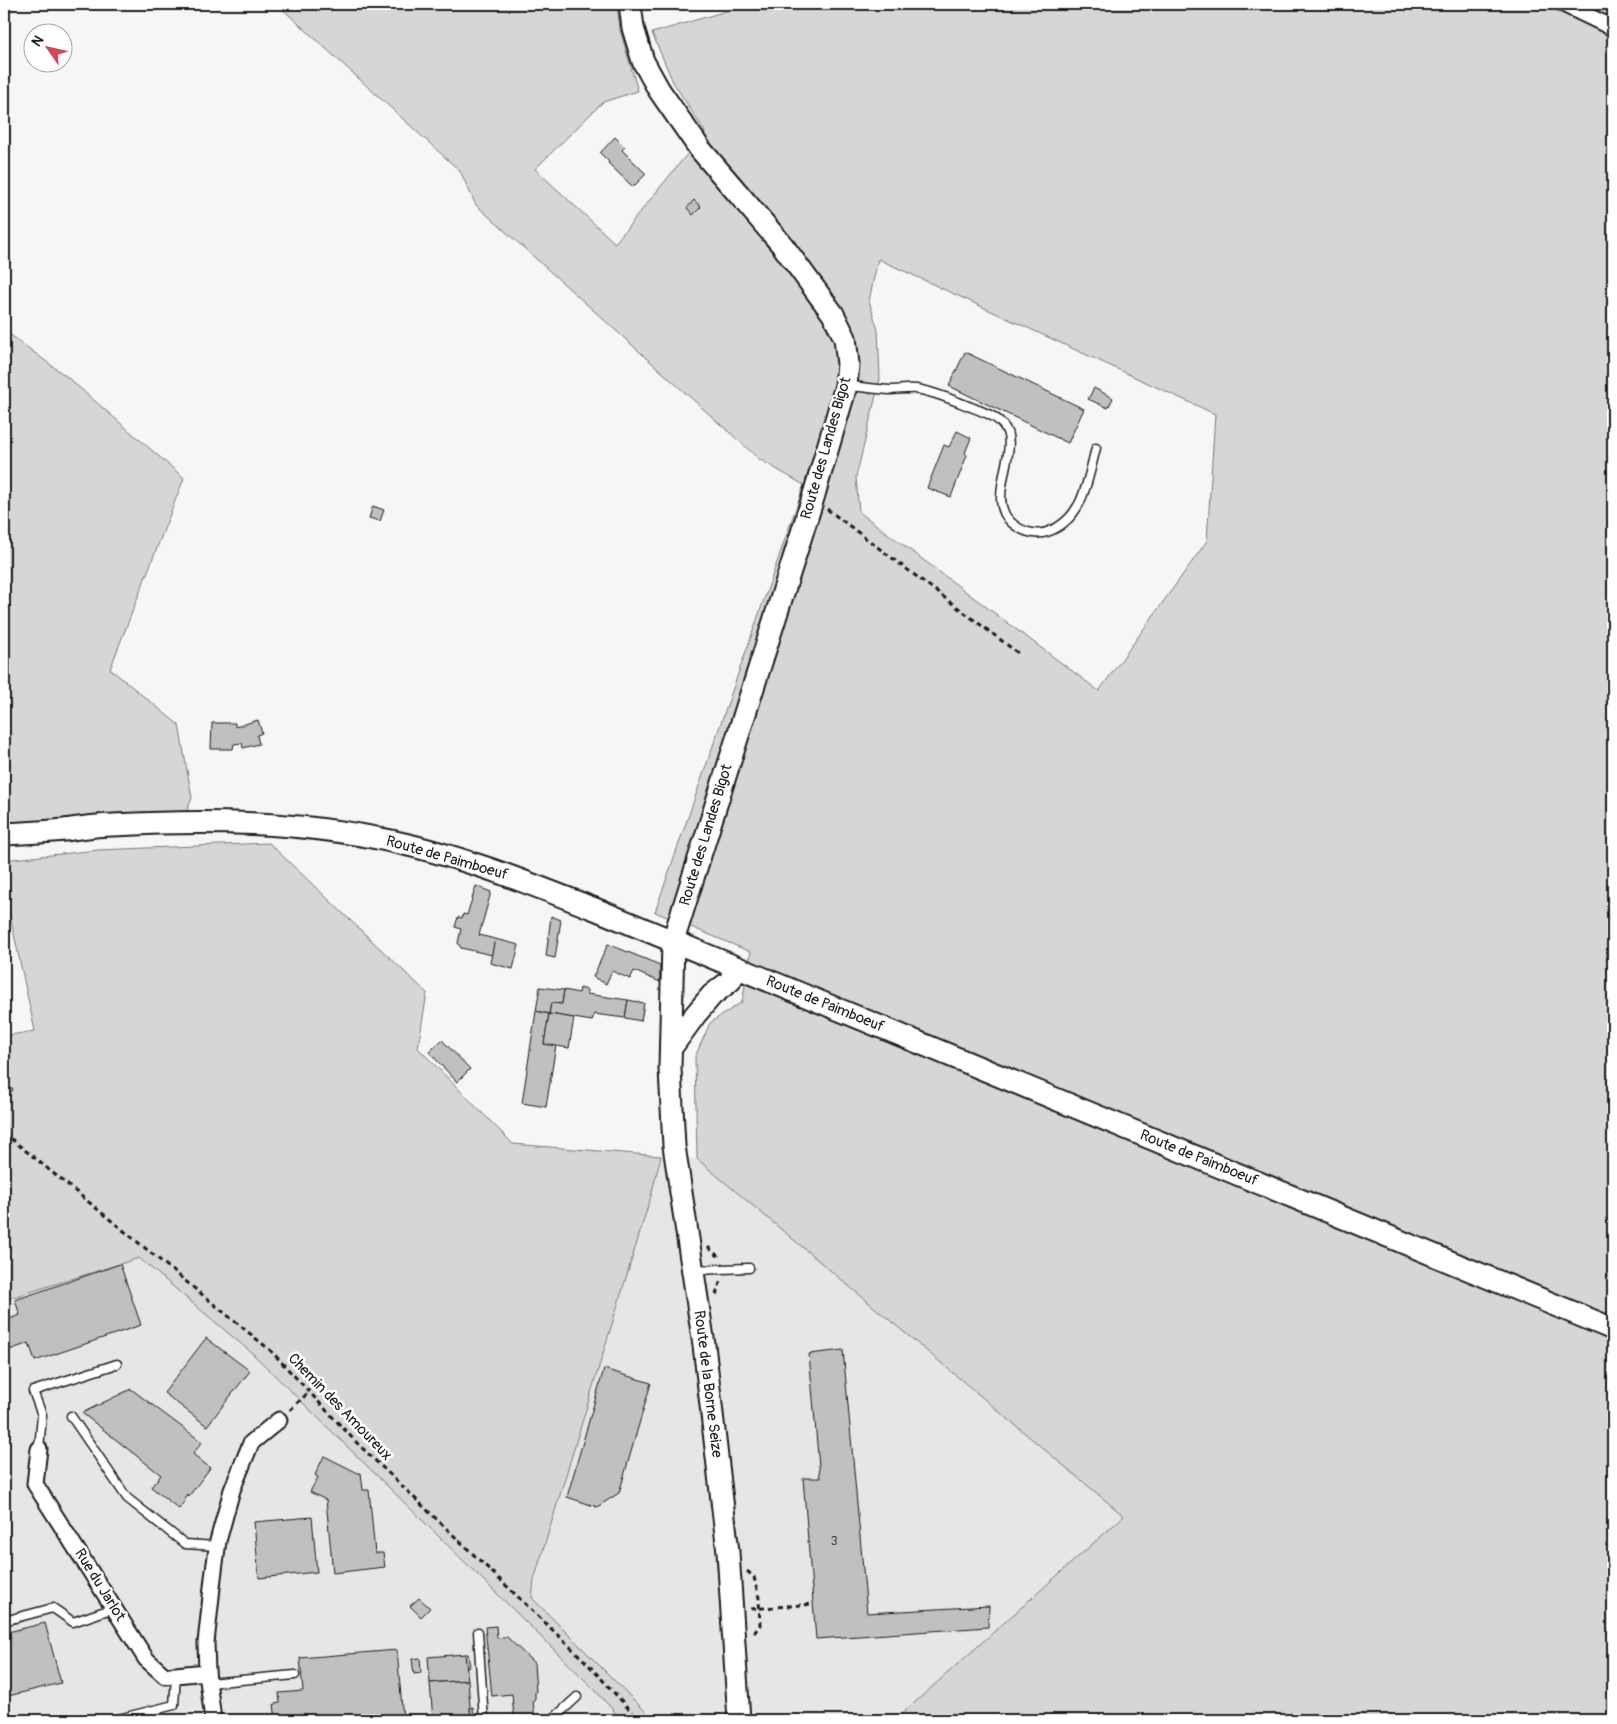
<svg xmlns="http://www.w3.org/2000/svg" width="1617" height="1724" font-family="Pangolin,sans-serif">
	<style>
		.built { fill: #e6e6e6 }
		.green { fill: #d6d6d6; stroke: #797979; fill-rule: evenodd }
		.building { fill: #c0c0c0; stroke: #1c1c1c }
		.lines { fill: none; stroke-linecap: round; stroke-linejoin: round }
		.lane-casing { stroke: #1c1c1c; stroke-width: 11 }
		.street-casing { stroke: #1c1c1c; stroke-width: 19 }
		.secondary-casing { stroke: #1c1c1c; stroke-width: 25 }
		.path { stroke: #1c1c1c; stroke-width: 3; stroke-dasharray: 5 4; stroke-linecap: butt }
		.lane { stroke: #fff; stroke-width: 8 }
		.street { stroke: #fff; stroke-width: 15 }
		.secondary { stroke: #fff; stroke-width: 21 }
		.labels { text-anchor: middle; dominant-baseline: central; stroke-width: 5; stroke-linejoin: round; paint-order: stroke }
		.number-label { font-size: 12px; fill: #454545 }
		.street-label { font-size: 15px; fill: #1c1c1c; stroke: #fff }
	</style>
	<rect width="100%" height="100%" fill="#f6f6f6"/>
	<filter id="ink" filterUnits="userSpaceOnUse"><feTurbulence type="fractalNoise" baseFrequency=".02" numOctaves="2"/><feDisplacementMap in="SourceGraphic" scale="10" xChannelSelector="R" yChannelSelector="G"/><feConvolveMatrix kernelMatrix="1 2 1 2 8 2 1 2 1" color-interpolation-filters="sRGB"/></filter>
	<g filter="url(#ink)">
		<g class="built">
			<polygon points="661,1156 697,1159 1124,1516 895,1720 654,1720 532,1598 534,1581 651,1196"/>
			<polygon points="139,1257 252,1353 593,1688 622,1720 4,1720 4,1300"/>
		</g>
		<g class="green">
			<path d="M277,4H617L620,30L638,91L603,102L535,169L615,243L705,132L673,82L652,33L750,4H1598L1613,11V1720H895L1124,1516L697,1159L695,1057L710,1023L742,1002L751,952L655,912L804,485L759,459L476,205L460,171ZM878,259L1215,414L1207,541L1099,691L859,512L856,477L880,379L878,330L869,301Z"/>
			<polygon points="4,330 67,377 184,478 110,669 179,725 192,798 186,813 4,827"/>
			<polygon points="269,843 427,993 418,1048 513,1144 661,1156 651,1196 534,1580 532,1598 654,1720 622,1720 593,1688 252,1353 139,1258 4,1300 4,1036 35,1031 4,888 4,860 98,850"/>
		</g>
		<g class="building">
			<rect x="665" y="4" width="19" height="4"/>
			<polygon points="615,137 625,147 622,150 646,174 633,187 608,163 609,162 600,153"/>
			<polygon points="694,200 701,207 693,215 687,208"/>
			<polygon points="965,352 1084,409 1068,443 949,386"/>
			<polygon points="1094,388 1113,398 1108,408 1088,399"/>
			<polygon points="957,431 971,438 965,453 967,455 951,497 927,488 944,445 949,447"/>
			<polygon points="373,506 384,510 380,521 369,518"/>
			<polygon points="258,720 262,733 257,735 259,744 243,748 242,743 234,744 233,749 211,749 212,723 235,723 235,727"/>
			<polygon points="476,886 491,892 479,935 495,939 492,955 461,948 458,943 461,929 455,927 458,917 462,918 463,914 467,915"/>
			<polygon points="551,916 561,920 555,958 546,956"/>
			<polygon points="495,939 519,945 513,969 490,963"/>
			<polygon points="608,944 660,965 660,982 634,971 630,979 612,971 606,984 593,977"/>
			<polygon points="540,987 564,990 562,1004 551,1003 549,1014 536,1011"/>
			<polygon points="580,988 587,990 587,994 628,1000 625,1018 594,1014 592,1021 549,1014 551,1003 562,1004 564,990 579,993"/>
			<polygon points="628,1000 644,1003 641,1021 625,1018"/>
			<polygon points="536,1011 549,1014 544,1044 556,1045 546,1107 522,1103"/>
			<polygon points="549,1014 574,1018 569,1048 544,1044"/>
			<polygon points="442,1040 470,1069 457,1082 429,1052"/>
			<polygon points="4,1081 13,1090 4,1099"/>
			<polygon points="120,1264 141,1325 35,1361 29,1343 4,1352 4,1321 20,1315 15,1300"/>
			<polygon points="206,1338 250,1371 207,1426 164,1393"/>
			<polygon points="843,1350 867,1613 989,1606 988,1627 816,1639 803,1478 820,1478 809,1354"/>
			<polygon points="604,1369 651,1383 619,1493 597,1507 567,1497"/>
			<polygon points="131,1389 202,1442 193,1454 210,1468 189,1496 187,1494 184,1498 186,1499 179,1509 151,1487 161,1475 82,1413"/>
			<polygon points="324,1456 358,1473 361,1473 363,1490 369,1490 375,1553 383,1553 385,1567 333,1573 326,1500 310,1492 318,1477 315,1475"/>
			<polygon points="312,1517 317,1572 259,1578 254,1522"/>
			<polygon points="419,1598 430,1608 421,1617 410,1606"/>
			<polygon points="45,1623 61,1683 4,1697 4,1633"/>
			<polygon points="496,1626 497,1638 507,1637 534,1663 536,1692 535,1692 535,1700 533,1700 535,1720 514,1720 512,1694 492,1696 485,1627"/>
			<polygon points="397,1650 403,1720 276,1720 274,1704 280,1703 279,1693 303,1691 300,1658"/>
			<polygon points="465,1654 468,1654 470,1667 466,1668"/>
			<polygon points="465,1654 468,1680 430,1683 428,1657"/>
			<polygon points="420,1658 421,1673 414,1674 412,1659"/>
			<polygon points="468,1680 471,1720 433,1720 430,1683"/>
			<polygon points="473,1707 474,1720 471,1720 470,1708"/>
		</g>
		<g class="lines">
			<g class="lane-casing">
				<g id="lane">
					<path d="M848,386C862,387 876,389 890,390C898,390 908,388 916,389C935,392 953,400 971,407C983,412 995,415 1003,425C1023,448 983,499 1012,523C1021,531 1035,536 1047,532C1084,519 1087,481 1096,448"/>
					<polyline points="694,1270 749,1268"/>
					<polyline points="71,1416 127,1498 185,1544 217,1546"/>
					<polyline points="39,1449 42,1415 33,1391 117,1364"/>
					<polyline points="4,1621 53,1608 73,1622 114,1608"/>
					<polyline points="478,1632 484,1720"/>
					<polyline points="209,1683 295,1675"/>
					<polyline points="114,1720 174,1705 176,1676"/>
					<polyline points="552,1720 577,1697"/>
				</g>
			</g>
			<g class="street-casing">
				<g id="street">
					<polyline points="1563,4 1613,28"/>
					<polyline points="39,1449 35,1484 146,1659 165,1676 207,1672"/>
					<polyline points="213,1720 207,1672 206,1643 213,1578 218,1541 232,1490 251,1443 279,1420"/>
				</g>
			</g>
			<g class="secondary-casing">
				<g id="secondary">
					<polyline points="630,4 633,28 643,61 659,90 700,149 783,246 833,314 845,338 848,364 846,386 813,498 673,941 670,1069 674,1146 704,1345 728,1552 739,1720"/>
					<path d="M4,834C24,833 44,832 64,830C80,828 97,825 113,825C206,820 300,821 391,841C462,856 528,883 595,909L1613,1329"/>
					<polyline points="671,1048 695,1015 712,995 730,981 737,968"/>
				</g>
			</g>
			<g class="path">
				<polyline points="827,509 1018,653"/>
				<polyline points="4,1133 270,1350 357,1443 586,1662 639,1720"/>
				<polyline points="708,1247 718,1256 718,1259"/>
				<polyline points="716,1295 721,1280"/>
				<polyline points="290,1410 309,1392"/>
				<polyline points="747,1571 754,1577 759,1598 760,1625 752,1636"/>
				<polyline points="751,1609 813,1604"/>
			</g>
			<use href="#lane" class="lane"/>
			<use href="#street" class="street"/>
			<use href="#secondary" class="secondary"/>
		</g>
	</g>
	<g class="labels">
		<g class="number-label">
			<text x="834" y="1541">3</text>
		</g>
		<g class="street-label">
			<text transform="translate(826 448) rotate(-74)">Route des Landes Bigot</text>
			<text transform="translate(706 835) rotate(-73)">Route des Landes Bigot</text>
			<text transform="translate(447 858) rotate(16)">Route de Paimboeuf</text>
			<text transform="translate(825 1004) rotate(22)">Route de Paimboeuf</text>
			<text transform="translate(1199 1158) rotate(22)">Route de Paimboeuf</text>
			<text transform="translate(708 1384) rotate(83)">Route de la Borne Seize</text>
			<text transform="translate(340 1407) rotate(46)">Chemin des Amoureux</text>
			<text transform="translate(100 1585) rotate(58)">Rue du Jarlot</text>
		</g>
	</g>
	<rect width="1617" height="1724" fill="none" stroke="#fff" stroke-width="20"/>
	<rect x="10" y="10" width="1597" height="1704" fill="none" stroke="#1c1c1c" stroke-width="2" filter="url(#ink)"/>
	<g transform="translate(48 48) rotate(304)"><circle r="24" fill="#ffffff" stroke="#a4a4a4"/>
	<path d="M0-4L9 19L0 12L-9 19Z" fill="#d1495b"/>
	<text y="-8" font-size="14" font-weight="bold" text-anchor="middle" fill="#1c1c1c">N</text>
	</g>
</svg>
